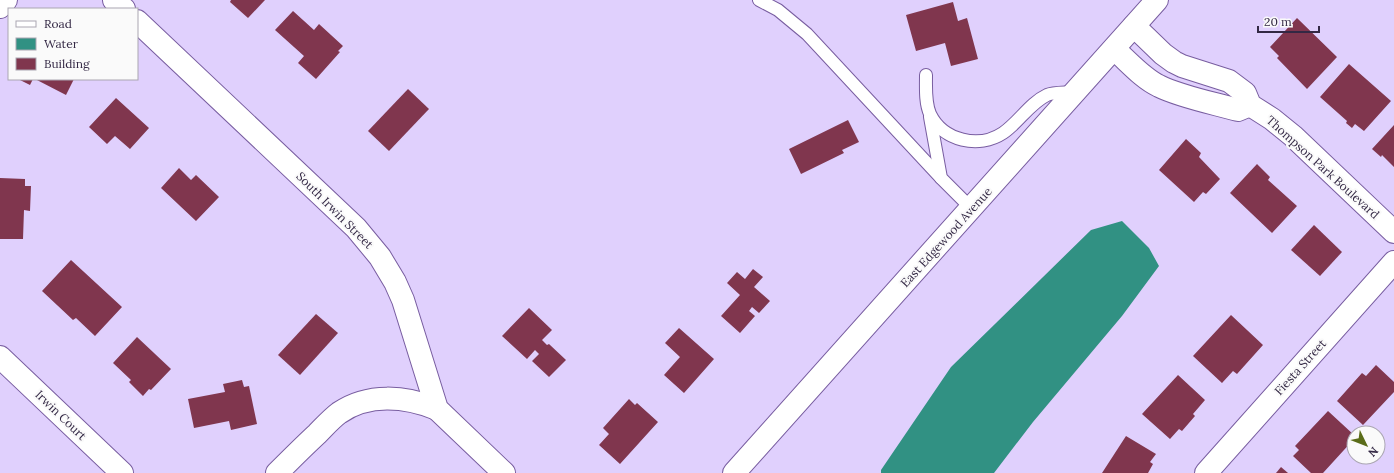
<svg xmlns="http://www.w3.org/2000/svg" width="1394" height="473" font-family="Lora,serif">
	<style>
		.water { fill: #319183 }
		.building { fill: #80364e }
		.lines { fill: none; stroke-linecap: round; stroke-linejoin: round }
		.service-casing { stroke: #785da0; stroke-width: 14 }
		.minor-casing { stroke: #785da0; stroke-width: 24 }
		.secondary-casing { stroke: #785da0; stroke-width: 24 }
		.service { stroke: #fff; stroke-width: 12 }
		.minor { stroke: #fff; stroke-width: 22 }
		.secondary { stroke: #fff; stroke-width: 22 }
		.labels { text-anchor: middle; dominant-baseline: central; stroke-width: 4; stroke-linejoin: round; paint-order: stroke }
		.street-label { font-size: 12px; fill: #332844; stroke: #fafafa }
	</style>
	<rect width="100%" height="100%" fill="#e0d0fd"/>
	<polygon class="water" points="1122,221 1149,248 1159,266 1122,316 1033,422 994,473 881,473 881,470 951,367 1091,230"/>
	<g class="building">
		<polygon points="231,0 265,0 248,18 230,2"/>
		<polygon points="953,2 958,21 967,18 978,59 951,66 945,43 916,51 906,15"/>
		<polygon points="293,11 314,30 319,24 343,46 338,51 340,52 316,79 298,63 304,56 275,30"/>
		<polygon points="1297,18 1337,57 1307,89 1277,58 1279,56 1270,47"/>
		<polygon points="1349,64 1391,101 1364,131 1355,124 1352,128 1346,123 1347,121 1320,97"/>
		<polygon points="18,79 33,79 30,85"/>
		<polygon points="35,79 74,79 66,95"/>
		<polygon points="408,89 429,109 389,151 368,131"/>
		<polygon points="116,98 149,128 130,149 115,136 107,144 89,127"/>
		<polygon points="848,120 859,142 842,150 844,153 801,174 789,149"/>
		<polygon points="1394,125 1394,167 1382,155 1381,157 1372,149"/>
		<polygon points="1186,139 1201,153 1199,157 1220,179 1206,194 1203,192 1194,202 1159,170"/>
		<polygon points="1257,164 1270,177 1268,180 1297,206 1272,233 1230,193"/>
		<polygon points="179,168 191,180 196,175 219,197 196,221 161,188"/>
		<polygon points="0,178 25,179 25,186 31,186 30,211 24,210 23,239 0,239"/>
		<polygon points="1314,225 1342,252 1320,276 1291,250"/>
		<polygon points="71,260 122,307 95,336 76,318 73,320 42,291"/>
		<polygon points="753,269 763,277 754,287 770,301 759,313 752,307 749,311 755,316 740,333 721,316 740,295 727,283 737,272 745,279"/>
		<polygon points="529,308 552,330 542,340 547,345 549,344 566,360 549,377 532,361 539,354 535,350 527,359 502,336"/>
		<polygon points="316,314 338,333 300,375 278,355"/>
		<polygon points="1231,315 1263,345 1237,374 1233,371 1222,383 1193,356"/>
		<polygon points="679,328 714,359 684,393 664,375 680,357 665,343"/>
		<polygon points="137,337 171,369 151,390 149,389 143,396 129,382 131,380 113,363"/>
		<polygon points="1376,365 1394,382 1394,392 1363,425 1337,401 1362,373 1366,376"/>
		<polygon points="1178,375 1205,400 1193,414 1195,416 1182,431 1179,429 1170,439 1142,414"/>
		<polygon points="242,380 244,387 249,386 257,424 231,430 229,421 194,428 188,399 225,392 223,384"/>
		<polygon points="629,399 635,405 637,403 658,422 620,464 599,445 609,434 603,428"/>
		<polygon points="1328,411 1354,435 1354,439 1323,473 1311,473 1293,456 1299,450 1295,446"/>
		<polygon points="1126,436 1156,454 1150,462 1153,464 1148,473 1102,473"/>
		<polygon points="1281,467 1288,473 1276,473"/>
	</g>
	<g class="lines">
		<g class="service-casing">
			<g id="service">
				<polyline points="759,0 778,10 807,34 941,178"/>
				<path d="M926,75C926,88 925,103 930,114C943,141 979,149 1003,133C1019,122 1030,103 1047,95C1054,92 1066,93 1074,92"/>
				<polyline points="930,117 941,178 972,209"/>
			</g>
		</g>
		<g class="minor-casing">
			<g id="minor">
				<polyline points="114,0 124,9"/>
				<polyline points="0,7 6,0"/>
				<polyline points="137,21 356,228 380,257 395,282 403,300 437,409 504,473"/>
				<polyline points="1134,26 1163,54 1174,62 1182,66 1229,81 1245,93 1250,105 1272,119 1293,136 1394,232"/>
				<path d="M1114,49C1128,61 1142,78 1159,86C1181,97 1213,103 1238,110L1250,105"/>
				<polyline points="0,357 122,473"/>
				<path d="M277,473C290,460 303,447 317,434C324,427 331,419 339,413C368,393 405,396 437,409"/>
				<polyline points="1206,473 1394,262"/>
			</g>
		</g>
		<g class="secondary-casing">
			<polyline id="secondary" points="734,473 1157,0"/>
		</g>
		<use href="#service" class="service"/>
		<use href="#minor" class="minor"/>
		<use href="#secondary" class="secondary"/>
	</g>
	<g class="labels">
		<g class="street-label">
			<text transform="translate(1323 167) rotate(42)">Thompson Park Boulevard</text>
			<text transform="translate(335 210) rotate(45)">South Irwin Street</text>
			<text transform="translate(946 237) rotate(-48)">East Edgewood Avenue</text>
			<text transform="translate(1300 367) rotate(-48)">Fiesta Street</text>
			<text transform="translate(61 415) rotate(44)">Irwin Court</text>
		</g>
	</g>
	<rect x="8" y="8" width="130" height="72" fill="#fafafa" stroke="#aaa6b1"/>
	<rect x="16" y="21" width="20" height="6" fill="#ffffff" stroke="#aaa6b1"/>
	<text x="44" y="28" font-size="12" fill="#332844">Road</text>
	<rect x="16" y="38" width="20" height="12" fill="#319183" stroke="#aaa6b1"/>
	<text x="44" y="48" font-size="12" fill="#332844">Water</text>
	<rect x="16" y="58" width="20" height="12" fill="#80364e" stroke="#aaa6b1"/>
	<text x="44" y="68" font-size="12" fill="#332844">Building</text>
	<g transform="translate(1366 445) rotate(133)"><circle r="19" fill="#fafafa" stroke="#aaa6b1"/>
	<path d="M0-3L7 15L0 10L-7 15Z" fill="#5a6c19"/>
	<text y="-6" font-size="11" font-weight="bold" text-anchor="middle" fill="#332844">N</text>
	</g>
	<path d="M1258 26v6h61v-6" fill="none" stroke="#332844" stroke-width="2"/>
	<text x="1264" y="26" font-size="12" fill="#332844" stroke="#fafafa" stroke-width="3" paint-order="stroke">20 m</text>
</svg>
